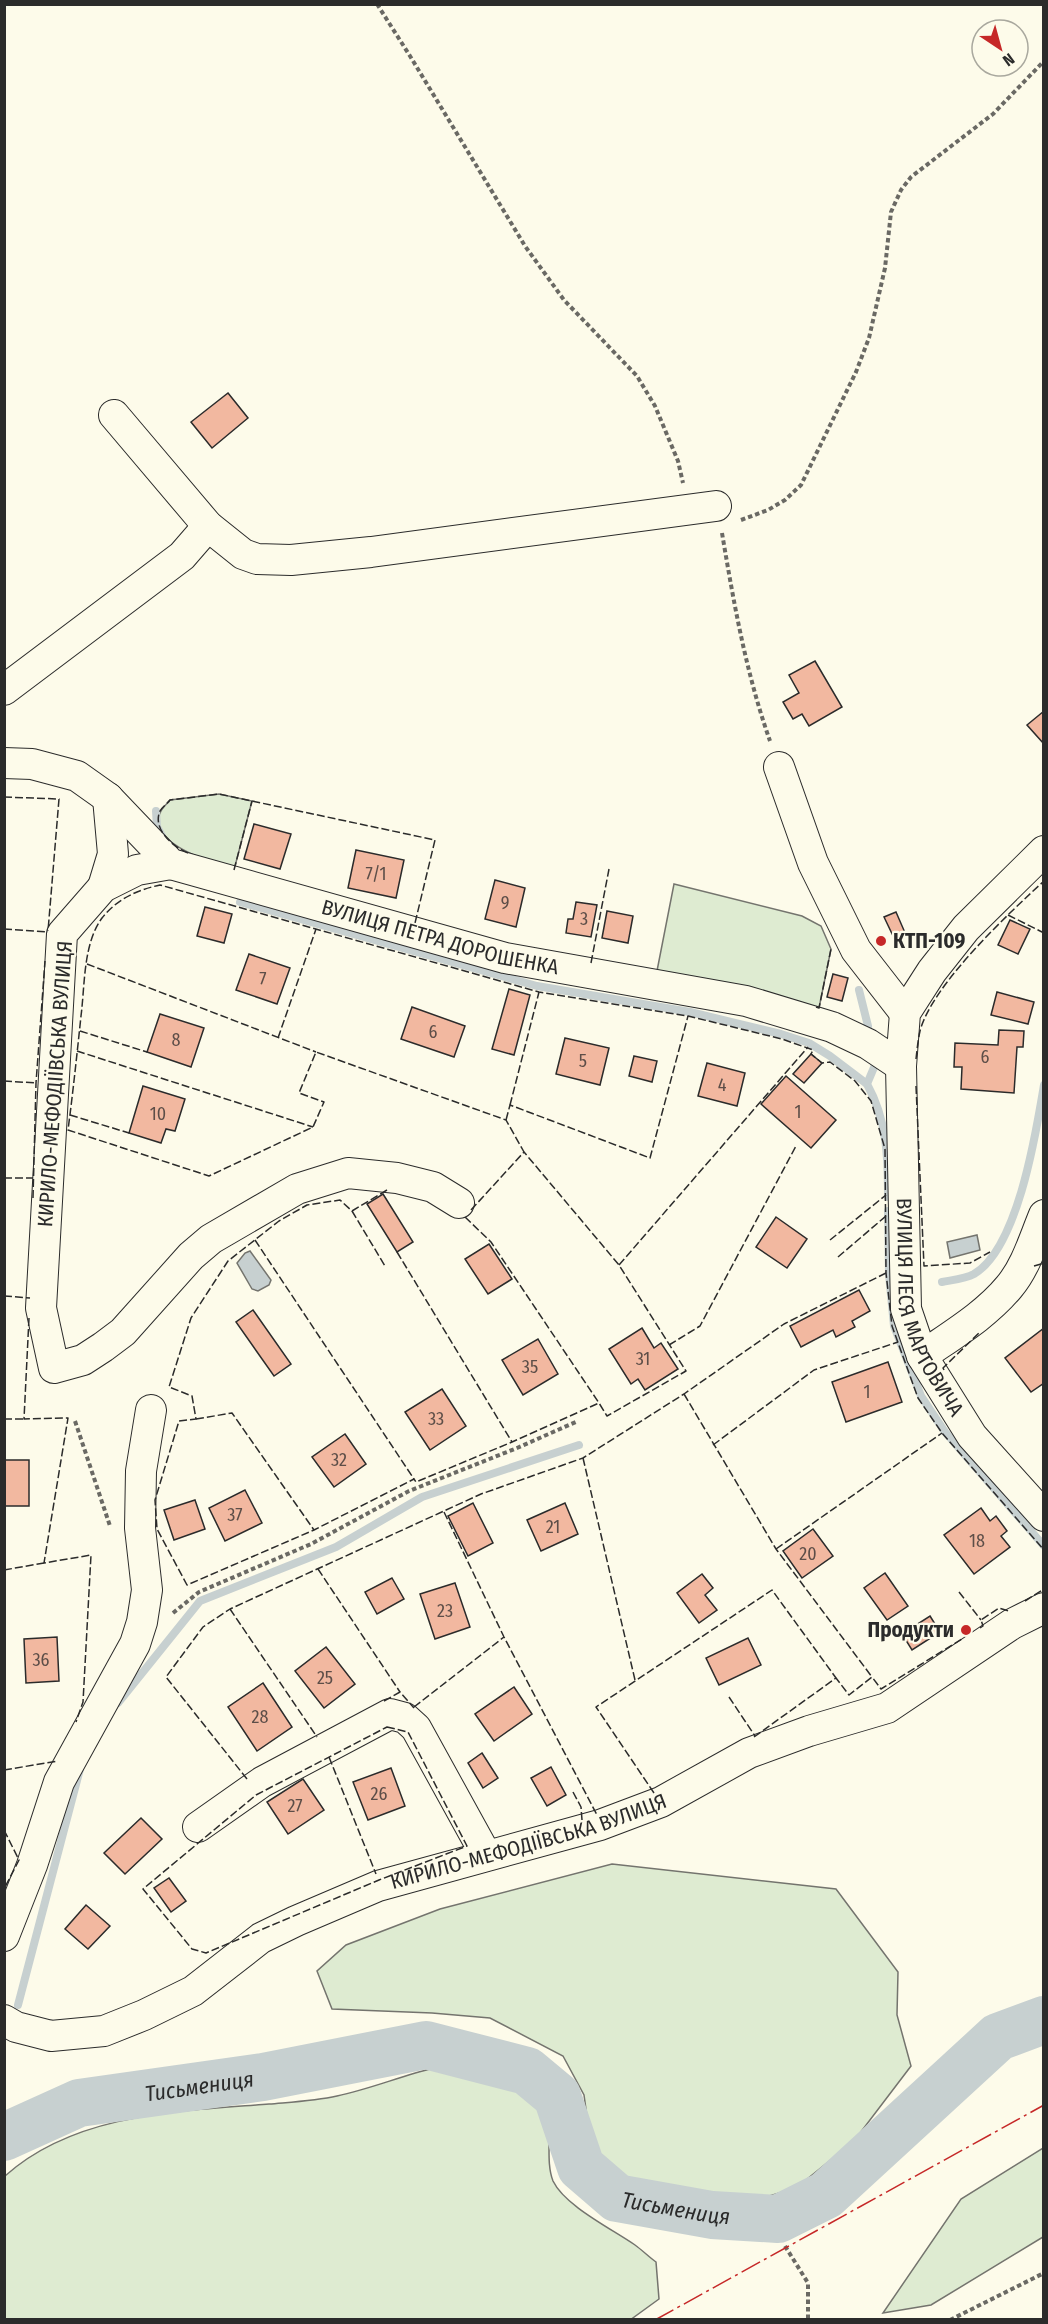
<svg xmlns="http://www.w3.org/2000/svg" width="1048" height="2324" font-family="'Fira Sans Condensed',sans-serif">
	<style>
		.green { fill: #deebd1; stroke: #74746e; stroke-width: 1.5 }
		.water { fill: #c7d0d0; stroke: #74746e; stroke-width: 1.5 }
		.lines { fill: none; stroke-linecap: round; stroke-linejoin: round }
		.stream { stroke: #c7d0d0; stroke-width: 8 }
		.river { stroke: #c7d0d0; stroke-width: 48 }
		.building { fill: #f2b8a0; stroke: #2b2b2b; stroke-width: 1.5 }
		.minor-casing { stroke: #2b2b2b; stroke-width: 32 }
		.path { stroke: #6a6964; stroke-width: 4; stroke-dasharray: 4.5 3; stroke-linecap: butt }
		.minor { stroke: #fdfbea; stroke-width: 30 }
		.fence { stroke: #2b2b2b; stroke-width: 1.5; stroke-dasharray: 8 3; stroke-linecap: butt }
		.power { stroke: #c62828; stroke-width: 1.5; stroke-dasharray: 21 4.5 3 4.5; stroke-linecap: butt }
		.poi-dot { fill: #c62828; stroke: #fdfbea; stroke-width: 2 }
		.labels { text-anchor: middle; dominant-baseline: central; stroke-width: 4.5; stroke-linejoin: round; paint-order: stroke }
		.number-label { font-size: 18px; fill: #5d4e48 }
		.street-label { font-size: 21px; fill: #2b2b2b; stroke: #fdfbea }
		.poi-label { font-size: 21px; font-weight: bold; fill: #2b2b2b; stroke: #fdfbea; text-anchor: start }
		.water-label { font-size: 22px; font-style: italic; fill: #2b2b2b; stroke: #fdfbea }
	</style>
	<rect width="100%" height="100%" fill="#fdfbea"/>
	<g class="green">
		<path d="M219,794L252,801L234,870C214,863 143,843 161,811C163,807 168,803 170,800Z"/>
		<polygon points="674,884 802,916 821,926 831,949 819,1008 656,976"/>
		<polygon points="612,1864 836,1889 898,1972 897,2015 911,2066 854,2141 796,2188 766,2197 705,2193 616,2178 592,2152 584,2095 563,2056 490,2018 432,2013 332,2009 317,1971 346,1945 440,1909"/>
		<path d="M434,2068C471,2074 542,2074 548,2122C551,2140 546,2163 553,2181C565,2206 612,2229 635,2245C642,2250 649,2257 656,2262L659,2299L630,2320L5,2319V2176C75,2113 180,2111 269,2104C292,2102 315,2101 337,2096C370,2089 401,2076 434,2068Z"/>
		<polygon points="1043,2148 1043,2237 931,2305 883,2313 961,2199"/>
	</g>
	<g class="water">
		<polygon points="977,1235 980,1250 950,1258 947,1242"/>
		<polygon points="250,1251 271,1280 269,1285 258,1291 252,1289 237,1263 245,1253"/>
	</g>
	<g class="lines">
		<g class="stream">
			<polyline points="156,811 157,827 162,836"/>
			<polyline points="240,902 537,986 690,1012 781,1034 809,1043 830,1056 867,1084"/>
			<polyline points="859,990 868,1026"/>
			<path d="M875,1065L867,1084C887,1120 888,1157 888,1197"/>
			<polyline points="888,1211 889,1274 894,1326 921,1396 945,1432 1044,1546"/>
			<path d="M942,1282C952,1280 965,1279 974,1274C1018,1248 1036,1133 1044,1085"/>
			<polyline points="118,1703 200,1601 336,1547 422,1497 579,1445"/>
			<polyline points="18,2005 80,1769"/>
		</g>
		<path class="river" id="s1" d="M4,2137L79,2103L263,2077L426,2045L527,2071L557,2096L581,2167L617,2198L712,2215L778,2219L826,2195L998,2037L1044,2020"/>
	</g>
	<g class="building">
		<polygon points="228,393 248,418 212,448 191,422"/>
		<polygon points="815,661 842,707 809,726 802,714 793,719 783,702 799,693 789,675"/>
		<polygon points="1044,711 1044,744 1027,725"/>
		<polygon points="254,824 291,834 280,869 244,859"/>
		<polygon points="356,850 404,860 396,898 348,888"/>
		<polygon points="495,880 525,888 516,927 485,919"/>
		<polygon points="576,902 597,905 591,937 566,933 568,919 573,919"/>
		<polygon points="205,907 232,914 224,943 197,936"/>
		<polygon points="607,911 633,916 628,943 602,938"/>
		<polygon points="896,912 906,935 895,940 884,917"/>
		<polygon points="1010,920 1030,929 1018,954 998,945"/>
		<polygon points="249,954 290,968 277,1004 236,990"/>
		<polygon points="833,974 848,978 842,1001 827,997"/>
		<polygon points="509,989 530,995 514,1055 492,1049"/>
		<polygon points="997,992 1034,1002 1028,1024 991,1015"/>
		<polygon points="412,1007 465,1026 454,1057 401,1039"/>
		<polygon points="160,1014 204,1028 191,1067 147,1052"/>
		<polygon points="999,1030 1024,1031 1023,1047 1017,1047 1014,1093 961,1089 962,1067 954,1067 955,1043 998,1045"/>
		<polygon points="565,1038 609,1048 600,1085 556,1074"/>
		<polygon points="811,1054 822,1063 804,1083 793,1074"/>
		<polygon points="634,1056 657,1061 652,1082 629,1076"/>
		<polygon points="707,1063 745,1073 737,1106 698,1096"/>
		<polygon points="786,1076 836,1120 811,1148 761,1104"/>
		<polygon points="143,1086 185,1099 175,1131 166,1129 161,1143 129,1133"/>
		<polygon points="383,1194 413,1242 397,1252 367,1204"/>
		<polygon points="776,1217 807,1239 787,1268 756,1247"/>
		<polygon points="489,1244 512,1279 488,1294 465,1259"/>
		<polygon points="859,1290 870,1311 852,1321 855,1327 836,1337 833,1330 801,1347 790,1326"/>
		<polygon points="253,1310 291,1364 274,1376 236,1322"/>
		<polygon points="642,1328 654,1348 661,1343 678,1369 645,1390 638,1379 631,1384 609,1349"/>
		<polygon points="1044,1328 1044,1383 1031,1392 1005,1358"/>
		<polygon points="538,1339 558,1374 523,1395 502,1360"/>
		<polygon points="888,1362 902,1402 846,1422 832,1382"/>
		<polygon points="442,1389 466,1426 430,1450 405,1412"/>
		<polygon points="345,1434 366,1464 334,1487 312,1457"/>
		<rect x="4" y="1460" width="25" height="46"/>
		<polygon points="245,1490 262,1523 225,1541 209,1508"/>
		<polygon points="195,1500 205,1529 174,1540 164,1510"/>
		<polygon points="473,1503 493,1543 468,1556 448,1516"/>
		<polygon points="565,1503 578,1534 541,1551 527,1520"/>
		<polygon points="981,1508 990,1521 996,1516 1007,1531 1001,1536 1010,1547 974,1574 944,1535"/>
		<polygon points="813,1529 833,1556 802,1578 783,1551"/>
		<polygon points="885,1573 908,1606 887,1620 864,1588"/>
		<polygon points="702,1574 713,1588 705,1595 717,1610 699,1623 677,1593"/>
		<polygon points="392,1578 404,1599 377,1614 365,1592"/>
		<polygon points="455,1583 470,1627 435,1639 420,1594"/>
		<polygon points="930,1616 940,1632 912,1650 902,1634"/>
		<polygon points="57,1637 59,1681 26,1683 24,1639"/>
		<polygon points="748,1638 761,1665 719,1685 706,1658"/>
		<polygon points="326,1647 355,1684 324,1708 295,1671"/>
		<polygon points="263,1683 292,1727 257,1751 228,1707"/>
		<polygon points="514,1687 532,1714 494,1741 475,1714"/>
		<polygon points="482,1753 498,1778 483,1788 468,1763"/>
		<polygon points="551,1767 566,1795 547,1806 531,1778"/>
		<polygon points="391,1768 405,1806 368,1820 353,1782"/>
		<polygon points="303,1779 324,1810 288,1834 267,1802"/>
		<polygon points="141,1818 162,1839 125,1874 104,1853"/>
		<polygon points="169,1878 186,1901 171,1912 154,1888"/>
		<polygon points="86,1905 110,1926 88,1949 65,1929"/>
	</g>
	<g class="lines">
		<g class="minor-casing">
			<g id="minor">
				<polyline points="114,415 208,526 243,554 257,559 291,560 371,552 716,506"/>
				<polyline points="4,690 182,556 208,526"/>
				<path id="s2" d="M4,763L32,764L77,776L108,798L171,864L505,958L746,1001L832,1027L868,1044L901,1066"/>
				<polyline points="779,767 813,863 856,950 905,1013"/>
				<path id="s3" d="M1044,851L966,928L932,971L905,1013L901,1066L906,1309L922,1356L972,1436L1044,1516"/>
				<polyline points="171,864 137,870 103,887 62,934 41,1308 54,1368 83,1360 103,1347 123,1332 191,1256 211,1239 297,1189 348,1173 397,1178 433,1187 459,1203"/>
				<polyline points="103,887 113,854 108,798"/>
				<path d="M922,1356C952,1335 986,1315 1009,1287C1026,1267 1034,1239 1044,1215"/>
				<polyline points="198,1827 262,1782 390,1714 405,1718 416,1728 486,1855"/>
				<polyline points="4,1936 32,1865 59,1782 135,1644 142,1622 147,1590 140,1528 141,1471 151,1410"/>
				<path id="s4" d="M4,2020L16,2027L51,2036L104,2031L144,2015L193,1991L261,1938L296,1921L378,1886L600,1825L661,1802L749,1753L809,1731L887,1708L1012,1624L1044,1608"/>
			</g>
		</g>
		<g class="path">
			<polyline points="377,4 410,56 525,246 564,300 637,376 655,406 678,461 683,483"/>
			<polyline points="741,520 768,510 785,500 801,485 856,372 869,338 885,268 891,212 901,190 911,177 993,114 1044,61"/>
			<path d="M722,533C734,604 746,673 770,741"/>
			<polyline points="75,1421 110,1526"/>
			<polyline points="173,1613 199,1592 311,1544 409,1491 517,1448 578,1421"/>
			<polyline points="785,2246 808,2283 808,2320"/>
			<polyline points="950,2320 1044,2273"/>
		</g>
		<use href="#minor" class="minor"/>
		<g class="fence">
			<polyline points="4,797 59,799 48,931"/>
			<path d="M188,853C173,847 152,829 160,811C162,807 168,803 170,800L219,794L435,840L415,923"/>
			<polyline points="234,870 252,801"/>
			<polyline points="1008,915 1044,933"/>
			<polyline points="4,929 48,932"/>
			<polyline points="591,963 609,869"/>
			<polyline points="87,964 316,1052"/>
			<polyline points="816,1007 819,1008 831,949"/>
			<polyline points="80,1031 147,1052"/>
			<polyline points="278,1038 316,929"/>
			<polyline points="77,1051 313,1127"/>
			<path d="M916,1059C917,1050 918,1040 920,1031C932,985 1008,914 1044,881"/>
			<polyline points="4,1081 36,1083"/>
			<polyline points="916,1086 924,1266 970,1263 990,1252"/>
			<polyline points="510,1105 539,992"/>
			<polyline points="70,1115 129,1133"/>
			<polyline points="506,1120 510,1105 650,1158 688,1016"/>
			<polyline points="4,1178 33,1178"/>
			<polyline points="387,1190 352,1211 340,1200 307,1205 279,1221 228,1261 191,1318 169,1387 192,1396 196,1419 179,1421 155,1500 157,1529 187,1585 314,1530 414,1479 416,1482 512,1442 599,1403 607,1416 686,1371 619,1265 524,1152"/>
			<polyline points="33,1198 36,1083 45,961"/>
			<path d="M471,1210L524,1152L506,1120L316,1052L299,1093L324,1102L313,1127L209,1176L68,1130C73,1092 77,1054 81,1016C85,985 83,944 102,918C117,899 137,890 160,885L539,992L688,1016L782,1039L813,1050L811,1054L822,1063L830,1062L855,1081L871,1101L885,1149L886,1273L892,1326L918,1398L942,1433L1044,1550"/>
			<polyline points="352,1211 385,1266"/>
			<polyline points="465,1217 491,1242 599,1403"/>
			<polyline points="255,1240 414,1479"/>
			<polyline points="830,1240 886,1195"/>
			<polyline points="397,1252 512,1442"/>
			<polyline points="838,1257 886,1216"/>
			<polyline points="619,1265 808,1047"/>
			<polyline points="1034,1266 1041,1264 1044,1260"/>
			<polyline points="4,1296 30,1298"/>
			<polyline points="29,1318 24,1419 68,1418 44,1563 91,1555 83,1702 76,1722"/>
			<polyline points="669,1345 700,1326 796,1146"/>
			<polyline points="944,1370 943,1368 980,1332"/>
			<polyline points="684,1394 776,1549 872,1677"/>
			<polyline points="4,1419 24,1419"/>
			<polyline points="196,1419 232,1413 314,1530"/>
			<polyline points="713,1445 814,1370 898,1342"/>
			<polyline points="583,1458 635,1680"/>
			<polyline points="444,1512 504,1637 597,1815"/>
			<polyline points="776,1549 942,1433"/>
			<polyline points="318,1569 400,1692"/>
			<polyline points="4,1570 44,1563"/>
			<polyline points="959,1592 981,1620"/>
			<polyline points="1025,1601 1044,1589"/>
			<polyline points="230,1609 317,1737"/>
			<polyline points="980,1628 983,1626 981,1620 999,1608 1009,1611"/>
			<polyline points="729,1697 755,1736"/>
			<polyline points="384,1701 400,1692 414,1708"/>
			<polyline points="414,1707 504,1637"/>
			<polygon points="387,1727 408,1732 467,1846 379,1880 206,1953 192,1949 143,1889 256,1795"/>
			<polyline points="754,1737 836,1678 849,1695 872,1677 881,1689 962,1639"/>
			<polyline points="329,1757 376,1874"/>
			<polyline points="4,1770 58,1761"/>
			<polyline points="247,1779 166,1677 203,1627 230,1609 481,1494 583,1458 684,1394 784,1324 886,1273"/>
			<polyline points="573,1792 581,1807 582,1820"/>
			<polyline points="654,1793 596,1707 772,1590 836,1678"/>
			<polyline points="4,1830 19,1860 4,1889"/>
		</g>
		<polyline class="power" points="655,2320 1044,2105"/>
	</g>
	<g class="poi-dot">
		<circle cx="881" cy="941" r="6"/>
		<circle cx="966" cy="1630" r="6"/>
	</g>
	<g class="labels">
		<g class="number-label">
			<text x="376" y="874">7/1</text>
			<text x="505" y="903">9</text>
			<text x="584" y="919">3</text>
			<text x="263" y="979">7</text>
			<text x="433" y="1032">6</text>
			<text x="176" y="1040">8</text>
			<text x="985" y="1057">6</text>
			<text x="583" y="1061">5</text>
			<text x="722" y="1085">4</text>
			<text x="798" y="1112">1</text>
			<text x="158" y="1114">10</text>
			<text x="643" y="1359">31</text>
			<text x="530" y="1367">35</text>
			<text x="867" y="1392">1</text>
			<text x="436" y="1419">33</text>
			<text x="339" y="1460">32</text>
			<text x="235" y="1515">37</text>
			<text x="553" y="1527">21</text>
			<text x="977" y="1541">18</text>
			<text x="808" y="1554">20</text>
			<text x="445" y="1611">23</text>
			<text x="41" y="1660">36</text>
			<text x="325" y="1678">25</text>
			<text x="260" y="1717">28</text>
			<text x="379" y="1794">26</text>
			<text x="295" y="1806">27</text>
		</g>
		<g class="street-label">
			<text stroke="none"><textPath href="#s2" startOffset="483">ВУЛИЦЯ ПЕТРА ДОРОШЕНКА</textPath></text>
			<text transform="translate(55 1084) rotate(-86)">КИРИЛО-МЕФОДІЇВСЬКА ВУЛИЦЯ</text>
			<text stroke="none"><textPath href="#s3" startOffset="514">ВУЛИЦЯ ЛЕСЯ МАРТОВИЧА</textPath></text>
			<text stroke="none"><textPath href="#s4" startOffset="572">КИРИЛО-МЕФОДІЇВСЬКА ВУЛИЦЯ</textPath></text>
		</g>
		<g class="poi-label">
			<text x="893" y="941">КТП-109</text>
			<text x="954" y="1630" text-anchor="end">Продукти</text>
		</g>
		<g class="water-label">
			<text stroke="none"><textPath href="#s1" startOffset="204">Тисьмениця</textPath></text>
			<text stroke="none"><textPath href="#s1" startOffset="760">Тисьмениця</textPath></text>
		</g>
	</g>
	<rect width="1048" height="2324" fill="none" stroke="#2b2b2b" stroke-width="12"/>
	<g transform="translate(1000 48) rotate(144)"><circle r="28" fill="#fdfbea" stroke="#a9a89e" stroke-width="1.5"/>
	<path d="M0-4.5L10 22L0 15L-10 22Z" fill="#c62828"/>
	<text y="-9" font-size="16" font-weight="bold" text-anchor="middle" fill="#2b2b2b">N</text>
	</g>
</svg>
